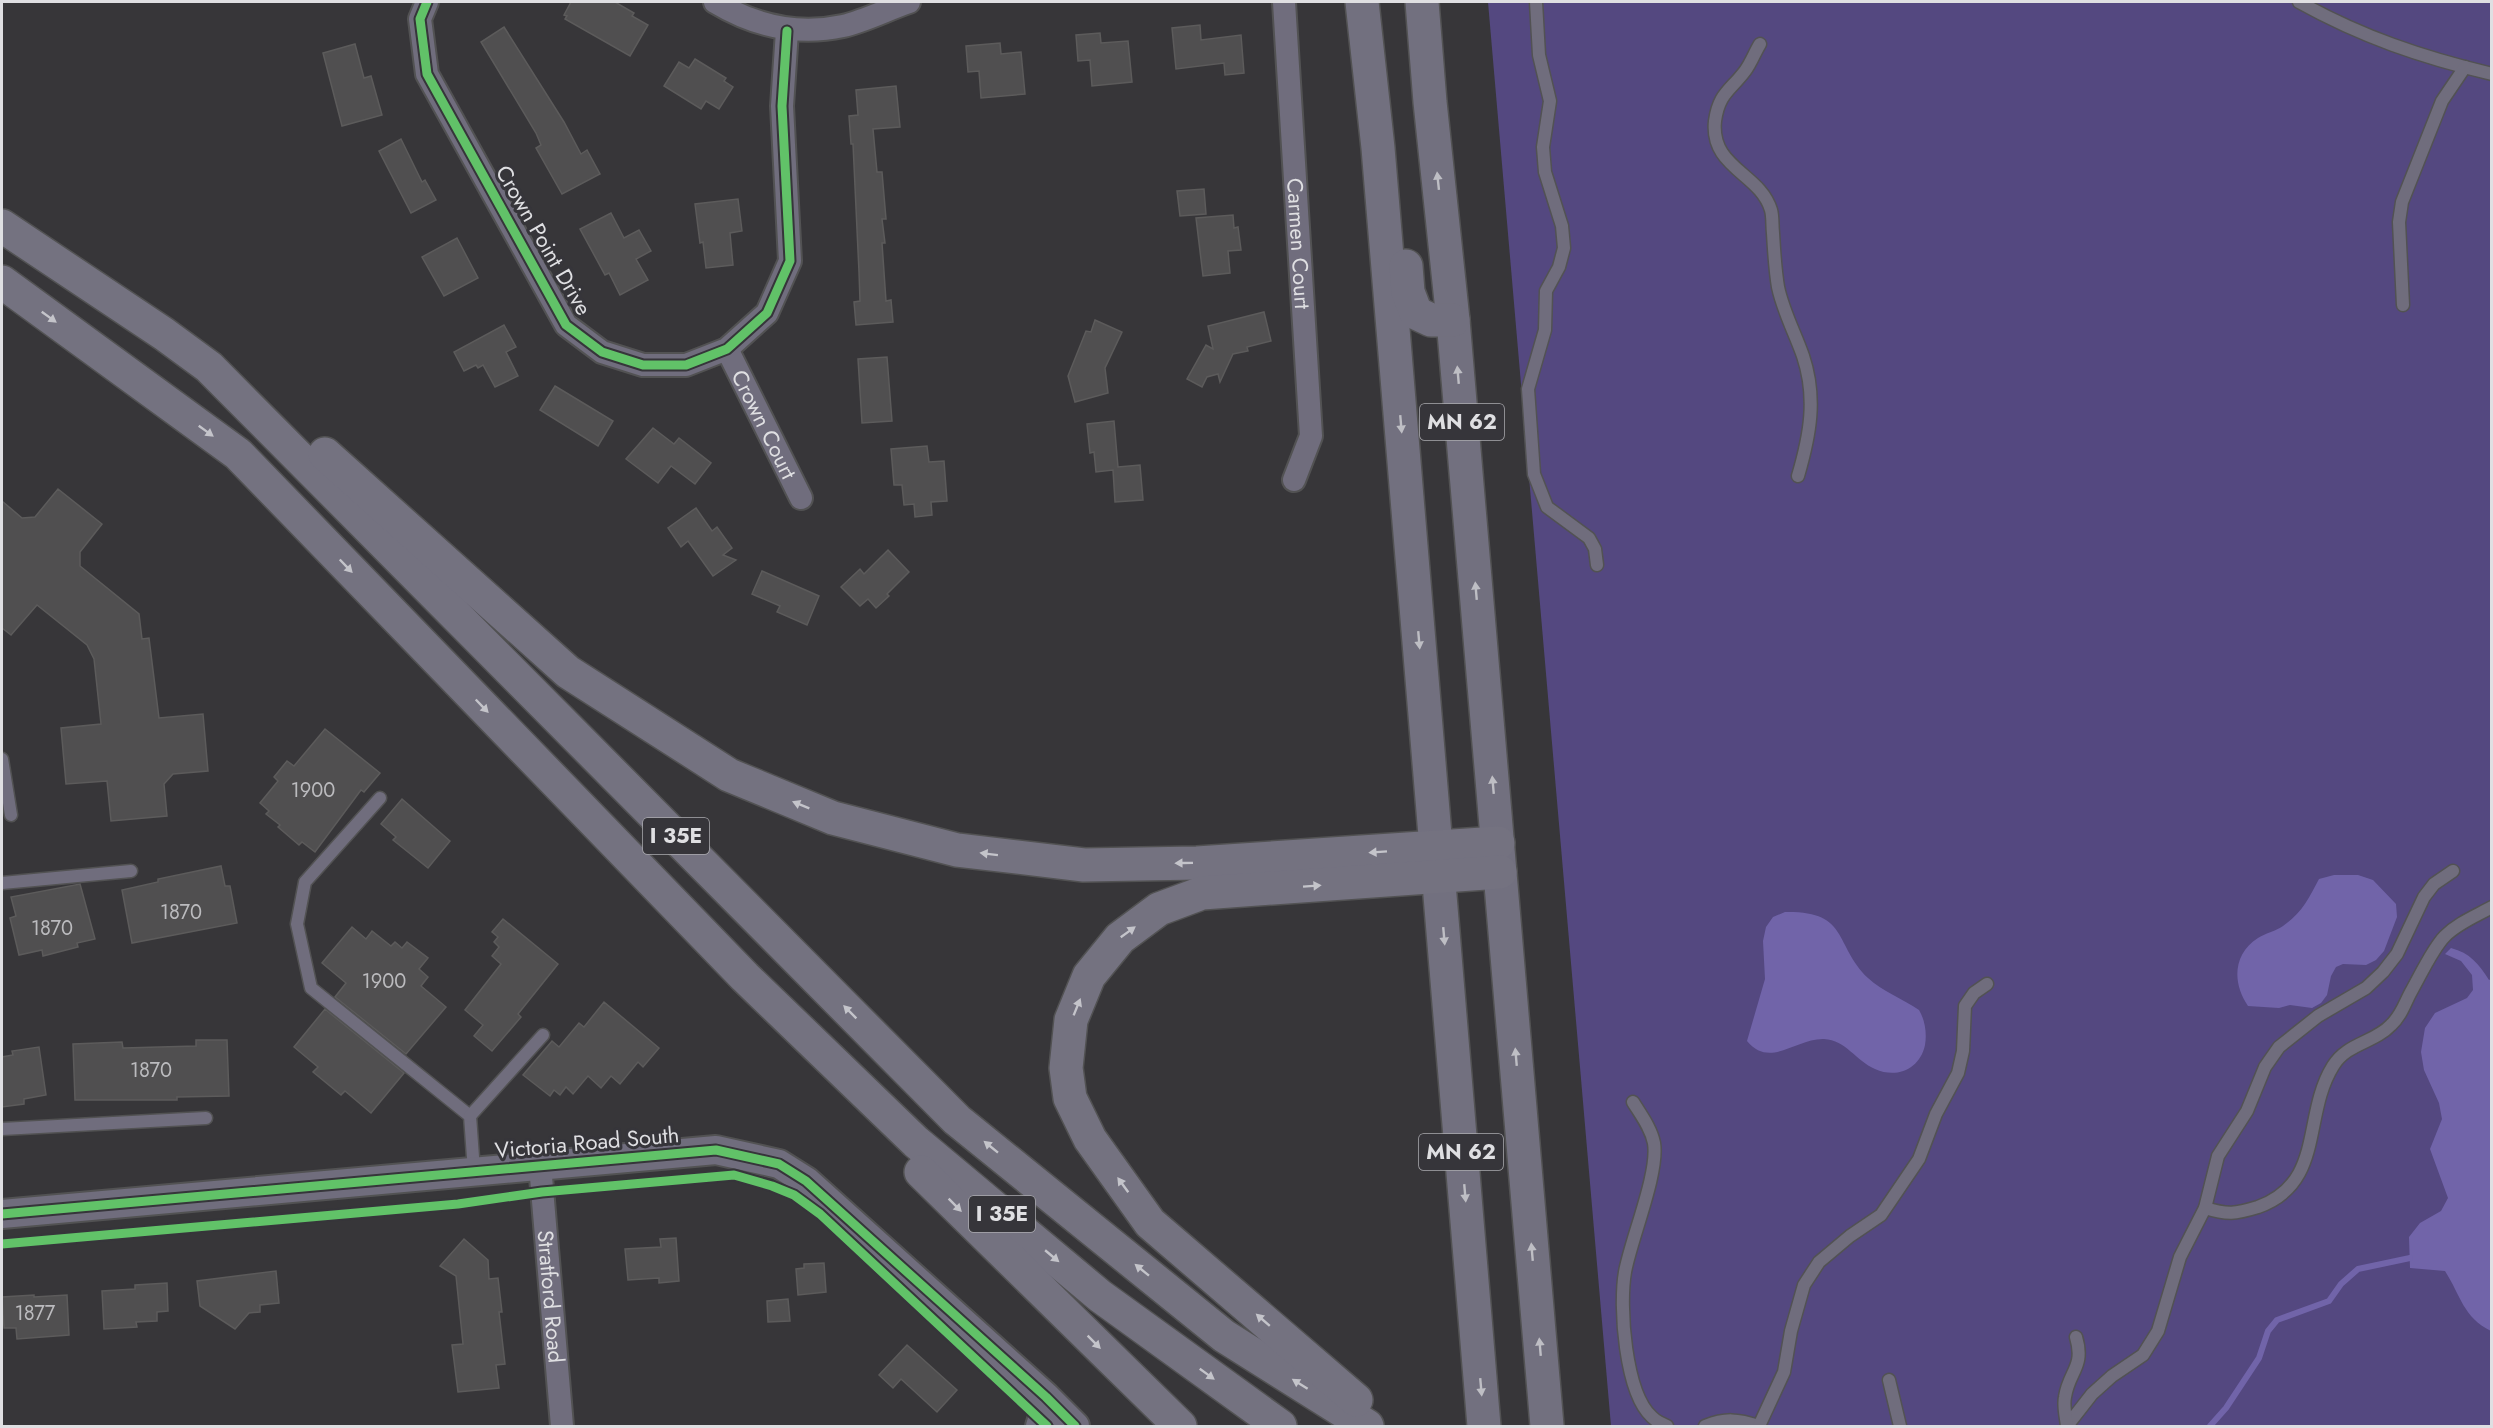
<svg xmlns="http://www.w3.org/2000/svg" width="2493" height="1428" font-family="Jost,sans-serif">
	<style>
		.green { fill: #544880 }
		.water { fill: #7164a9 }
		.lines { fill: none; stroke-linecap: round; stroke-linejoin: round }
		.stream { stroke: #7164a9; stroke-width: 6 }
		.building { fill: #504f50; stroke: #5c5b5b; stroke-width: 1.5 }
		.service-casing { stroke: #525253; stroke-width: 15 }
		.minor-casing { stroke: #525253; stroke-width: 26 }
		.tertiary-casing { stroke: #525253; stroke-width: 32 }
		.trunk-casing { stroke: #525253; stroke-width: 36 }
		.motorway-casing { stroke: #525253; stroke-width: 36 }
		.service { stroke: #706d7d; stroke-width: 12 }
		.minor { stroke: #706d7d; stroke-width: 22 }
		.tertiary { stroke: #706d7d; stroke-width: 28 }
		.trunk { stroke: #72707f; stroke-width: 33 }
		.motorway { stroke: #747280; stroke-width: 33 }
		.cycleway-casing { stroke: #36353a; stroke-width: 13 }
		.cycleway { stroke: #61c268; stroke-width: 9 }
		.oneway { fill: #bebec4 }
		.oneway2 { fill: #c4c4ca }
		.labels { text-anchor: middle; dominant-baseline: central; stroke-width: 6; stroke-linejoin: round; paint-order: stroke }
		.number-label { font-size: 20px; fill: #bbbbbe }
		.shield { fill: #36353a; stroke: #acacb0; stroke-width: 1.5 }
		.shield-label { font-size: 21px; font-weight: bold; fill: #dfdfe2 }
		.street-label { font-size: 22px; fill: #dfdfe2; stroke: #36353a }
	</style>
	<rect width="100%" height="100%" fill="#373639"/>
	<polygon class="green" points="1488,2 2491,2 2491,1426 1611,1426"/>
	<g class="water">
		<path d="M2334,875H2358L2373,880L2396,904L2397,917L2384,951L2376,960L2366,965L2343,964L2336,967L2331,976L2327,995L2321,1003L2312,1008L2290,1005L2279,1008L2248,1006C2232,983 2233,954 2258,938C2266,933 2276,931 2283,926C2302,913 2309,898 2319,879Z"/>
		<path d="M1785,912C1850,911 1833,944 1868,978C1882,991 1903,999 1919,1010C1925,1020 1927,1033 1925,1045C1920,1069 1897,1079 1875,1069C1856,1061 1846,1040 1824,1039C1796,1038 1770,1069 1747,1041L1765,979L1763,941L1766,927L1773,917Z"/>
		<path d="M2451,948C2470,953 2479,964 2489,980L2491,979V1331C2463,1317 2461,1296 2445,1271L2410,1268L2409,1237L2420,1223L2441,1211L2448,1198L2430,1149L2442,1119L2439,1103L2424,1070L2421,1052L2425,1028L2435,1013L2467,998L2473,990L2472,975L2461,961L2445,954Z"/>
	</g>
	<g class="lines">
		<polyline class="stream" points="2210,1426 2226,1408 2259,1358 2268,1331 2277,1320 2329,1301 2341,1284 2358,1269 2410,1258"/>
	</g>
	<g class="building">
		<polygon points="571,2 615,2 634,13 632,16 648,25 630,56 565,19 567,16 564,15"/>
		<polygon points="1200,25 1201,40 1241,35 1244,73 1225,75 1224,63 1176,69 1172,28"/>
		<polygon points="504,27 564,122 581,154 587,150 600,174 562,194 536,148 541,145 536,133 481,42"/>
		<polygon points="1100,33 1101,43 1128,41 1132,82 1092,86 1090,60 1078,61 1076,35"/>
		<polygon points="1000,43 1001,54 1021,52 1025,94 981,98 979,71 968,72 966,46"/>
		<polygon points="355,44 364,78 371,76 382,115 342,126 323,53"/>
		<polygon points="695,59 726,78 724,81 733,87 719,109 706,101 701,109 664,86 679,62 689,68"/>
		<polygon points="896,86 900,127 873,129 877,172 882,172 886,219 882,219 885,243 882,243 886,301 891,300 893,322 856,325 854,302 860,301 859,272 853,144 851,144 849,116 858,115 856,90"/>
		<polygon points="401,139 422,182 425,180 436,200 411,213 379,151"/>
		<polygon points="1204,189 1206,214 1180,216 1177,191"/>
		<polygon points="738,199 742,231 730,233 733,265 706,268 703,242 700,243 695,204"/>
		<polygon points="611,213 624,238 639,230 651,251 636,259 648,280 620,295 609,273 605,275 580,229"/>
		<polygon points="1233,215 1234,228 1238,227 1241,250 1228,251 1230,273 1203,276 1196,218"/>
		<polygon points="457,238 478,278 444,296 422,257"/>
		<polygon points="1264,312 1271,341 1247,347 1248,351 1233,354 1220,382 1218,374 1207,377 1202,387 1187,379 1206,345 1213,349 1208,326"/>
		<polygon points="1095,320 1122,332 1105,368 1108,393 1075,402 1068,376 1086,331 1091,332"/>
		<polygon points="504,325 516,347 506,352 518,376 495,387 483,365 478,368 476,365 464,371 454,352"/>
		<polygon points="887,357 892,421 862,423 858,359"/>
		<polygon points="555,386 613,421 598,446 540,410"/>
		<polygon points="1114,421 1118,467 1140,465 1143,500 1115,502 1113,470 1096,472 1094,452 1090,453 1087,424"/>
		<polygon points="653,428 674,444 679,438 711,463 695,484 671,466 658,483 626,459"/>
		<polygon points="927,446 929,462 944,461 947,501 931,502 932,515 915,517 914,504 904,505 902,485 894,485 891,449"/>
		<polygon points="58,489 102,524 80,552 80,566 139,614 142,639 149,638 159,718 203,714 208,771 173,774 164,784 167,816 111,821 107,781 66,784 61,728 101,724 94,659 87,645 37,605 11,635 2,628 2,501 22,518 35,517"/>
		<polygon points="696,508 712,531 717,527 732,548 723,555 736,560 713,576 688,541 681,547 668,528"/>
		<polygon points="888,550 909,572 887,594 889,596 876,608 868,599 860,606 841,587 860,569 864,574"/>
		<polygon points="762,571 819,596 807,625 777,612 780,606 752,594"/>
		<polygon points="325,729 380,773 364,792 361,790 315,852 302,842 299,845 278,827 280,825 266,814 269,811 260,803 278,781 274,777 287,761 294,766"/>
		<polygon points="402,799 450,841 428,868 393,840 396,837 381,824"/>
		<polygon points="221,866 225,886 230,886 237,923 132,943 122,890 158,882 158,879"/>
		<polygon points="80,884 95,939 77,943 78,947 43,956 42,950 19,955 10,918 16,916 11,897"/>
		<polygon points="503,919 558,964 518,1014 521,1017 492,1051 474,1036 483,1025 465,1010 501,964 492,956 499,947 494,942 498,937 492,932"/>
		<polygon points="352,927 366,939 372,931 391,946 395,942 402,948 407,942 428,958 419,969 428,977 421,986 446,1007 406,1054 335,997 346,983 322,963"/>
		<polygon points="604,1002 659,1048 643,1067 638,1062 620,1084 611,1076 601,1088 588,1076 573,1094 566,1087 560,1095 554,1090 550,1096 523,1075 552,1041 559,1047 579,1023 584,1027"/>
		<polygon points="325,1009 404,1073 371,1113 345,1091 341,1095 313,1072 318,1067 294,1047"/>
		<polygon points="196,1040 227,1040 229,1096 177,1097 177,1100 75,1100 73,1044 122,1042 123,1048 196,1046"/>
		<polygon points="39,1047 46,1095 24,1099 24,1104 2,1107 2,1057 13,1055 12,1051"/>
		<polygon points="676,1238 679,1281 659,1283 659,1278 628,1280 625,1249 661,1247 660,1239"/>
		<polygon points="464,1239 488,1260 489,1279 498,1278 502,1312 499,1312 505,1364 496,1365 499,1388 458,1392 452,1345 463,1344 456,1276 440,1266"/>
		<polygon points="824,1263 826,1292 798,1295 796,1269 804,1268 804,1264"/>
		<polygon points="276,1271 279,1303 260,1305 260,1312 249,1313 235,1329 200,1306 197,1281"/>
		<polygon points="167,1283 168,1311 157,1312 157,1321 136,1322 137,1327 104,1329 102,1291 135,1289 135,1285"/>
		<polygon points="34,1295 34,1297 67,1295 69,1335 17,1339 16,1328 4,1328 2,1297"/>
		<polygon points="788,1299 790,1321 768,1322 767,1301"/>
		<polygon points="907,1345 957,1390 937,1412 901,1379 893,1388 879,1375"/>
	</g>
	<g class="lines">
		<g class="service-casing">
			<g id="service">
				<polyline points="1536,2 1539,55 1550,101 1543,147 1545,172 1562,226 1564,248 1559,267 1546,291 1545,330 1528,389 1534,474 1547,507 1589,538 1595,549 1597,565"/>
				<path d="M2299,2C2362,37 2421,57 2492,74"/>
				<path d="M1760,44C1755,52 1751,63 1745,71C1730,91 1719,93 1715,121C1710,168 1760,173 1771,210C1773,217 1772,225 1773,233C1774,250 1775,269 1778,287C1783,311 1795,333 1803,356C1817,398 1810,435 1798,476"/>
				<polyline points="2403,305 2399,222 2402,202 2442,101 2465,67"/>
				<polyline points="2,759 11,815"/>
				<polyline points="380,798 305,882 297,924 311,988 470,1116 474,1171"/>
				<polyline points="2,883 131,871"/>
				<path d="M1633,1102C1641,1115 1651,1128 1654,1143C1659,1173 1631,1239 1625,1272C1619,1306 1625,1393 1652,1417C1656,1421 1662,1424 1667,1426"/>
				<polyline points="470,1116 543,1035"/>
				<polyline points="2,1129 206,1118"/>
				<path d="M2205,1208C2228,1215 2235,1214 2258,1207C2325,1183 2302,1116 2333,1066C2347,1043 2374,1043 2391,1025C2402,1015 2405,1002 2412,990C2421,974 2433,948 2445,936C2458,923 2476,916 2492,907"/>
				<polyline points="1889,1380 1900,1426"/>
				<path d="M1705,1426C1725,1418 1738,1419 1759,1426"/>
				<polyline points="1759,1426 1784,1372 1791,1331 1804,1285 1819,1262 1850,1236 1881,1215 1919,1159 1936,1114 1958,1073 1963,1051 1965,1006 1974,993 1987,984"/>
				<polyline points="2067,1426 2092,1394 2112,1376 2143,1355 2158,1331 2180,1257 2205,1208 2218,1156 2247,1111 2265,1067 2279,1047 2318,1016 2366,988 2383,972 2397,954 2424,897 2434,884 2453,871"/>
				<path d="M2067,1426C2066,1417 2063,1406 2065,1397C2069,1371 2085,1367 2076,1337"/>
			</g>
		</g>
		<g class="minor-casing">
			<g id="minor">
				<polyline points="427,2 420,19 427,74 566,325 602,352 643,365 686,365 727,349 767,313 790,261 782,106 787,31"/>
				<path d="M715,2C755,26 797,36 843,26C865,21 888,9 909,2"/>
				<path id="s1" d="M1284,2L1311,436L1294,480"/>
				<path id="s2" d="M727,349L801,498"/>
				<path id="s3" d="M540,1165L562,1426"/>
				<polyline points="1037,1426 1046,1397"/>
			</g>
		</g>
		<g class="tertiary-casing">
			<polyline id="tertiary" points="2,1214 716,1150 779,1164 806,1181 1046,1397 1075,1426"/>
		</g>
		<g class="trunk-casing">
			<g id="trunk">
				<polyline points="1362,2 1378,148 1484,1426"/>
				<polyline points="1422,2 1430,102 1453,320 1547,1426"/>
				<polyline points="1406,266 1408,292 1416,313 1431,320 1453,320"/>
			</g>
		</g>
		<g class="motorway-casing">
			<g id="motorway">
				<polyline points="2,226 164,334 209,367 957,1120 1224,1336 1367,1426"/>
				<polyline points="2,282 238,454 745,977 916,1142 1100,1296 1280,1426"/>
				<polyline points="325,454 568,672 729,775 833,818 957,850 1084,865 1197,863 1498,843"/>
				<polyline points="921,1172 1180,1426"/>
				<polyline points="1356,1400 1150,1223 1090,1139 1070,1098 1066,1068 1071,1020 1089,976 1120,938 1159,909 1202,893 1500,872"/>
			</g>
		</g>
		<use href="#service" class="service"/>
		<use href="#minor" class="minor"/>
		<use href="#tertiary" class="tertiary"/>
		<use href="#trunk" class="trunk"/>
		<use href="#motorway" class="motorway"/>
		<g class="cycleway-casing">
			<g id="cycleway">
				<polyline points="427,2 420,19 427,74 566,325 602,352 643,365 686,365 727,349 767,313 790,261 782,106 787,31"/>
				<polyline points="2,1214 716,1150 779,1164 806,1181 1046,1397 1075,1426"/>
				<polyline points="2,1244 458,1204 542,1192 734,1175 772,1186 794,1195 820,1214 1047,1426"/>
			</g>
		</g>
		<use href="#cycleway" class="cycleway"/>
	</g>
	<defs><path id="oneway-solid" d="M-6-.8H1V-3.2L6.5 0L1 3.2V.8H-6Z" transform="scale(1.5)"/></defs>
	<g class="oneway">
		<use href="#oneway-solid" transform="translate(1438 181) rotate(-96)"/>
		<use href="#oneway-solid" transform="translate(1458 375) rotate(-95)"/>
		<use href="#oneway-solid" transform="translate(1401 424) rotate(85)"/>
		<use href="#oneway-solid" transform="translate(1476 591) rotate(-95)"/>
		<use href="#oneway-solid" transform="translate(1419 640) rotate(85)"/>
		<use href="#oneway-solid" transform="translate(1493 785) rotate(-95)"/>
		<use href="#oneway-solid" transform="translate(1444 936) rotate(85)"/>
		<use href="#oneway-solid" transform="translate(1516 1057) rotate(-95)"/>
		<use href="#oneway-solid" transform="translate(1465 1193) rotate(85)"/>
		<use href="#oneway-solid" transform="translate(1532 1252) rotate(-95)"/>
		<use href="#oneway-solid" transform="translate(1540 1347) rotate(-95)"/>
		<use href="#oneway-solid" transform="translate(1481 1387) rotate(85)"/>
	</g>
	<g class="oneway2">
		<use href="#oneway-solid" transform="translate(49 317) rotate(36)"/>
		<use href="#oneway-solid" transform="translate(206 431) rotate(36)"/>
		<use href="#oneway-solid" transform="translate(346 566) rotate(46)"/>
		<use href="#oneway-solid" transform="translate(482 706) rotate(46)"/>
		<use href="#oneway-solid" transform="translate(801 805) rotate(-158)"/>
		<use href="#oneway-solid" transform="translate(1378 852) rotate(176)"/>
		<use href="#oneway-solid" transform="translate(989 854) rotate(-173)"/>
		<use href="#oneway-solid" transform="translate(1184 863) rotate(179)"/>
		<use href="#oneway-solid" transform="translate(1312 886) rotate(-4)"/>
		<use href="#oneway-solid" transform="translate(1128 932) rotate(-36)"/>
		<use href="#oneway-solid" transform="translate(1077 1007) rotate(-68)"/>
		<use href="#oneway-solid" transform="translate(850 1012) rotate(-135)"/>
		<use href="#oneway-solid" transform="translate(991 1147) rotate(-141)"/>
		<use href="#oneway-solid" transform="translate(1123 1185) rotate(-126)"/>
		<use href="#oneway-solid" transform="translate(955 1205) rotate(45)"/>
		<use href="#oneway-solid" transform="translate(1052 1256) rotate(40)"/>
		<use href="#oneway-solid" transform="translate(1142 1270) rotate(-141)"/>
		<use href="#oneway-solid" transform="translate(1263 1320) rotate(-139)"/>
		<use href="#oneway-solid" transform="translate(1094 1342) rotate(45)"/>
		<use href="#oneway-solid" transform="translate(1207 1374) rotate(36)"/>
		<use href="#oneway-solid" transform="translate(1300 1384) rotate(-148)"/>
	</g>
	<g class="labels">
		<g class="number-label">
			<text x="313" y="790">1900</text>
			<text x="181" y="912">1870</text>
			<text x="52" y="928">1870</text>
			<text x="384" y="981">1900</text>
			<text x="151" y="1070">1870</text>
			<text x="35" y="1313">1877</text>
		</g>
		<g class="shield">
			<rect x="1420" y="404" width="84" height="36" rx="4.5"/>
			<rect x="643" y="818" width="66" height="36" rx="4.5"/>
			<rect x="1419" y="1134" width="84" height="36" rx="4.5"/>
			<rect x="969" y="1196" width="66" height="36" rx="4.5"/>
		</g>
		<g class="shield-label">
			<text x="1462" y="422">MN 62</text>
			<text x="676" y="836">I 35E</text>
			<text x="1461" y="1152">MN 62</text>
			<text x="1002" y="1214">I 35E</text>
		</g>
		<g class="street-label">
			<text transform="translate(544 240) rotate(60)">Crown Point Drive</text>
			<text stroke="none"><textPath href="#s1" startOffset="242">Carmen Court</textPath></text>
			<text stroke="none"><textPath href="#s2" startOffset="84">Crown Court</textPath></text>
			<text transform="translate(587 1142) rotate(-5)">Victoria Road South</text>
			<text stroke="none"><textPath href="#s3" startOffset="132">Stratford Road</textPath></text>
		</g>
	</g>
	<rect width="2493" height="1428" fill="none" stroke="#dfdfe2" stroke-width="6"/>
</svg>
